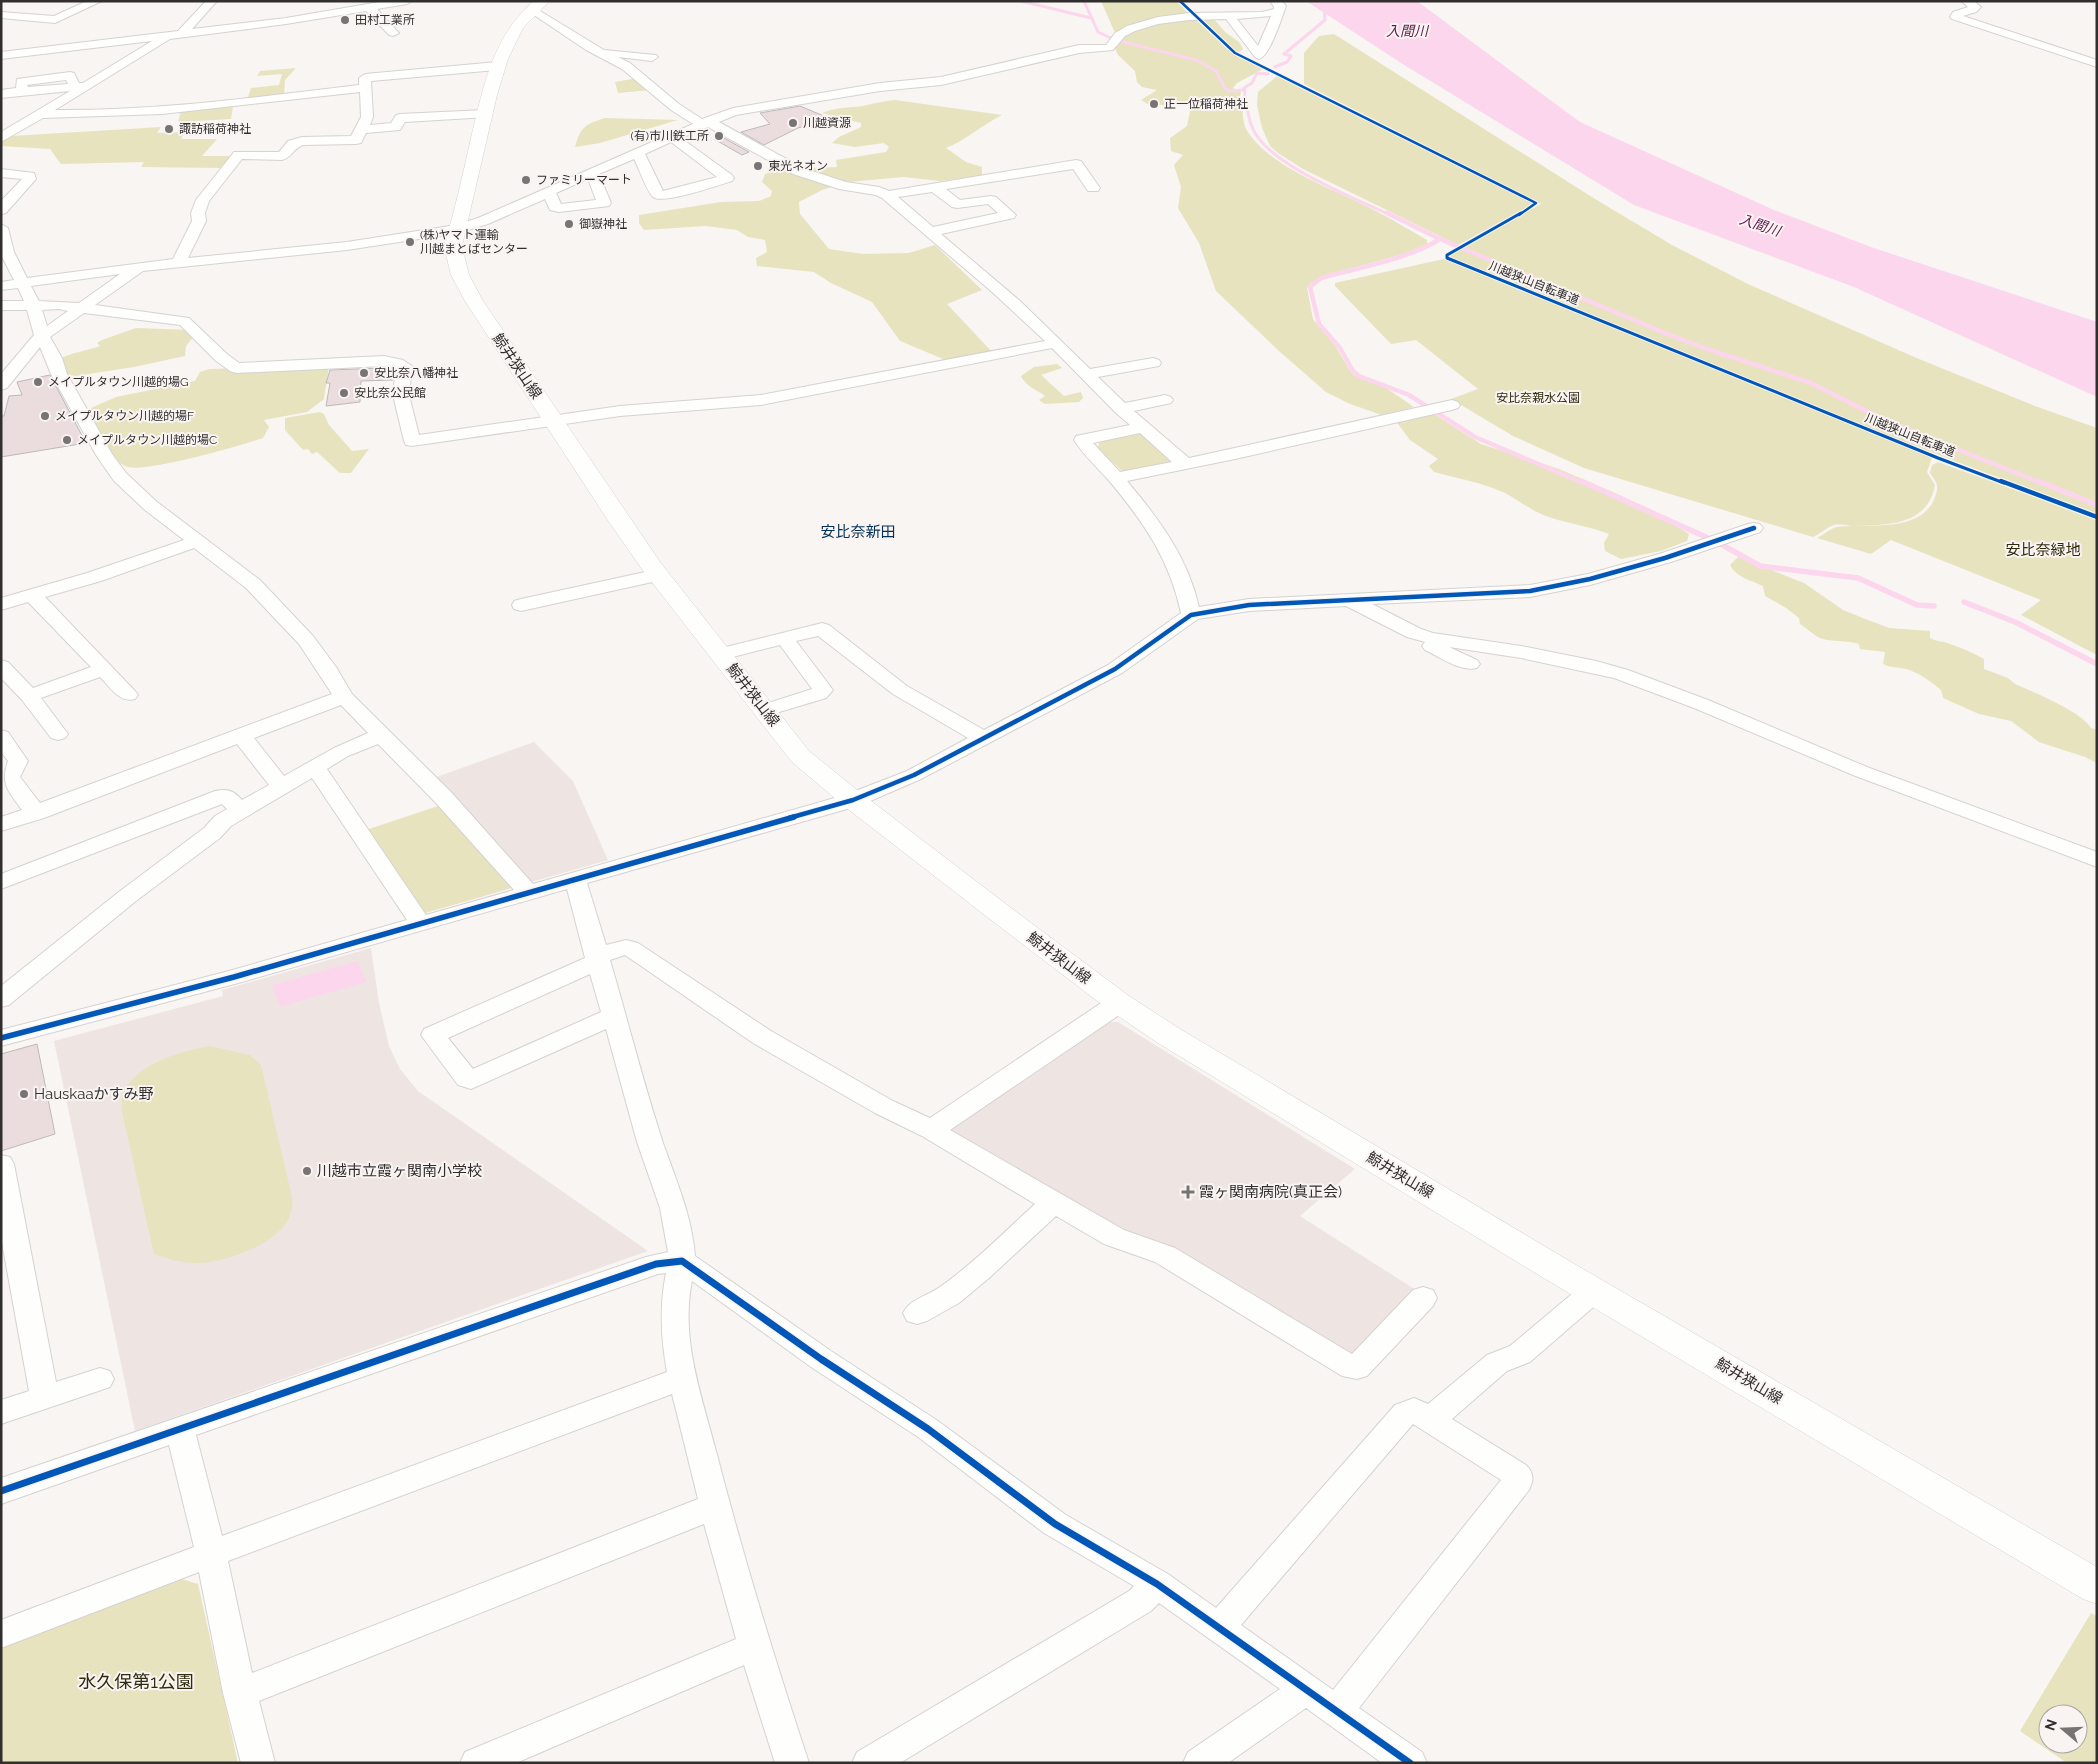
<svg xmlns="http://www.w3.org/2000/svg" width="2098" height="1764" font-family="Raleway,'Noto Sans JP',sans-serif">
	<style>
		.built { fill: #eee5e2 }
		.green { fill: #e7e3bf; fill-rule: evenodd }
		.water { fill: #fcd6ed }
		.lines { fill: none; stroke-linecap: round; stroke-linejoin: round }
		.stream-far2 { stroke: #fcd6ed; stroke-width: 3 }
		.stream-far1 { stroke: #fcd6ed; stroke-width: 4.5 }
		.stream { stroke: #fcd6ed; stroke-width: 5.5 }
		.building { fill: #ebddde; stroke: #bcbab9 }
		.minor-casing { stroke: #d5d2d1; stroke-width: 2 }
		.major-casing { stroke: #d5d2d1; stroke-width: 1 }
		.minor { fill: #fefefd; fill-rule: evenodd }
		.major { fill: #fefefd; fill-rule: evenodd }
		.cycleway-far4-casing { stroke: #f9f4f2; stroke-width: 4.5 }
		.cycleway-far3-casing { stroke: #f9f4f2; stroke-width: 5 }
		.cycleway-far2-casing { stroke: #f9f4f2; stroke-width: 7 }
		.cycleway-far1-casing { stroke: #f9f4f2; stroke-width: 9 }
		.cycleway-casing { stroke: #f9f4f2; stroke-width: 10 }
		.cycleway-far4 { stroke: #0057b8; stroke-width: 2.5 }
		.cycleway-far3 { stroke: #0057b8; stroke-width: 3 }
		.cycleway-far2 { stroke: #0057b8; stroke-width: 4.5 }
		.cycleway-far1 { stroke: #0057b8; stroke-width: 5.5 }
		.cycleway { stroke: #0057b8; stroke-width: 7 }
		.poi-dot { fill: #777473; stroke: #f9f4f2; stroke-width: 2 }
		.labels { text-anchor: middle; dominant-baseline: central; stroke-width: 4; stroke-linejoin: round; paint-order: stroke }
		.far-poi-label { font-size: 12px; fill: #312f2e; stroke: #f9f4f2; text-anchor: start }
		.far-street-label { font-size: 12px; fill: #312f2e; stroke: #f9f4f2 }
		.far-park-label { font-size: 12px; fill: #2f2c0d; stroke: #f9f4f2 }
		.far-water-label { font-size: 14px; font-style: italic; fill: #631a4f; stroke: #f9f4f2 }
		.street-label { font-size: 15px; fill: #312f2e; stroke: #f9f4f2 }
		.far-quarter-label { font-size: 15px; fill: #033155; stroke: #f9f4f2 }
		.park-label { font-size: 15px; fill: #2f2c0d; stroke: #f9f4f2 }
		.poi-label { font-size: 15px; fill: #312f2e; stroke: #f9f4f2; text-anchor: start }
		.near-park-label { font-size: 18px; fill: #2f2c0d; stroke: #f9f4f2 }
	</style>
	<rect width="100%" height="100%" fill="#f8f5f3"/>
	<g class="built">
		<polygon points="534,742 573,781 608,860 531,882 524,881 431,779"/>
		<polygon points="371,948 379,1003 389,1046 400,1069 418,1091 648,1251 135,1431 54,1041 223,996 222,990"/>
		<polygon points="1104,1022 1118,1022 1355,1169 1300,1216 1419,1292 1359,1358 1120,1234 948,1136 949,1127"/>
	</g>
	<g class="green">
		<polygon points="1101,1 1176,1 1190,15 1115,33"/>
		<path d="M1193,17L1227,49L1263,69L1237,83L1233,88L1241,92L1239,100C1244,109 1242,121 1246,129C1269,168 1335,189 1374,210C1392,219 1409,230 1427,240V245L1414,251L1324,276L1311,283L1307,288L1313,319L1336,347L1351,372L1355,376L1386,388L1414,407L1382,415L1350,404L1326,392L1279,351L1216,291L1199,243L1178,208L1181,187L1174,165L1183,155L1171,151L1170,138L1187,126L1192,102L1151,106L1141,100L1157,90L1142,87L1137,82L1135,71L1118,55L1115,48C1125,24 1170,21 1193,17Z"/>
		<polygon points="1201,18 1214,19 1225,32 1239,42 1243,49 1238,53 1233,50"/>
		<polygon points="1334,34 1595,199 1672,245 1748,284 1919,359 2035,406 2097,428 2097,515 1873,430 1452,258 1450,256 1455,252 1541,204 1304,84 1304,53 1319,36"/>
		<polygon points="296,68 285,80 284,96 247,100 251,88 279,85 282,74 257,76 260,71"/>
		<polygon points="1277,76 1532,203 1529,206 1460,244 1456,244 1303,169 1278,153 1270,146 1262,128 1257,105 1258,92"/>
		<polygon points="638,78 651,90 618,93 615,82"/>
		<path d="M895,100L1002,115C982,125 966,140 946,148L966,162L982,167V176L940,181L904,177L848,182L822,190L799,202L800,214L829,249L863,254L909,253L935,245L982,290L947,304L993,353L948,361L900,341L872,302L831,283L814,272L757,266L756,258L767,252L765,240L748,237L737,230L705,226L644,230L639,223V215L721,202L759,201L771,196L772,191L762,182L765,174L783,169L837,167L836,160L886,152L889,147L884,143L855,147L832,143L839,137L861,127V123L822,113C836,108 841,108 854,107C868,106 880,101 895,100Z"/>
		<polygon points="233,107 231,119 178,122 181,111"/>
		<path d="M605,118L678,120L600,143L575,147C580,127 586,124 605,118Z"/>
		<polygon points="161,127 157,133 185,132 181,139 217,139 202,156 233,156 222,168 141,167 144,162 61,164 50,149 1,146 1,143 12,136"/>
		<path d="M1444,259L1932,458L1927,472L1935,485C1928,526 1886,525 1853,526C1847,526 1839,523 1834,525C1827,527 1820,534 1813,537L1584,468L1513,436L1451,399L1478,389L1416,340L1391,344L1335,286V283Z"/>
		<path d="M136,328L191,330L195,335L186,346L185,356L134,367L76,376L68,375L59,360C65,354 90,350 100,346L97,343L102,340Z"/>
		<path d="M1057,364L1062,368L1041,375L1064,396L1081,392L1083,398L1079,402L1045,404L1039,400L1045,396C1036,389 1026,387 1021,376L1034,367Z"/>
		<path d="M329,366L324,399L307,412L264,420L269,427L263,438C239,446 150,472 128,467C109,462 93,426 91,408L116,397L195,381L200,372L209,369Z"/>
		<polygon points="320,412 324,414 329,425 352,451 369,449 351,473 340,473 317,452 312,454 308,449 303,450 285,430 285,418"/>
		<path d="M1431,412L1481,444L1559,469L1615,493L1656,512L1689,534L1687,541L1661,551L1621,559L1605,551L1604,543L1609,534C1589,526 1569,524 1549,517C1533,512 1520,501 1505,493C1483,483 1457,478 1434,472L1429,466L1438,459L1410,440L1395,420Z"/>
		<polygon points="1143,431 1175,462 1124,473 1098,448 1100,439"/>
		<path d="M1938,462L2097,520V655L2021,615L2041,600L1891,540L1871,554L1817,538C1823,535 1831,528 1837,527C1866,523 1922,534 1935,497C1936,494 1938,490 1937,486C1937,482 1932,477 1930,473L1932,465Z"/>
		<path d="M1738,557L1804,583L1843,610L1863,618L1889,628L1930,631V638C1937,642 1943,641 1950,644C1962,648 1973,653 1984,659V669L2008,678L2015,684C2035,693 2081,711 2091,728L2097,730V763L2085,757L2039,742L2011,721L1979,714L1943,698L1941,690C1932,682 1918,672 1906,669C1897,667 1891,668 1883,664L1885,652L1860,649L1859,644C1847,640 1835,642 1823,639C1815,637 1807,628 1800,624L1799,618L1786,608L1765,596L1763,586C1751,580 1737,578 1730,565Z"/>
		<polygon points="441,805 515,887 422,914 366,830"/>
		<path d="M210,1046L250,1055L261,1065L292,1197C292,1202 293,1207 291,1212C284,1243 223,1264 195,1263C181,1263 167,1259 154,1254L122,1112C122,1107 121,1098 123,1093C136,1063 182,1051 210,1046Z"/>
		<polygon points="178,1578 198,1584 238,1763 1,1763 1,1644"/>
		<path d="M2091,1613L2097,1616V1763H2067L2020,1731ZM2048,1714H2078V1744H2048Z"/>
	</g>
	<g class="water">
		<polygon points="1306,1 1417,1 1580,122 1774,210 1871,247 2097,322 2097,397 1854,287 1634,205 1401,63"/>
		<polygon points="358,961 366,982 280,1007 272,985"/>
	</g>
	<g class="lines">
		<g class="stream-far2">
			<polyline points="1021,1 1091,18"/>
			<polyline points="1084,1 1098,32 1111,38"/>
			<polyline points="1115,40 1196,60 1216,71 1225,88"/>
			<polyline points="1275,67 1287,62 1291,56 1284,54 1325,20 1324,7 1317,1"/>
			<polyline points="1225,88 1229,91 1244,90"/>
			<polyline points="1244,88 1252,83 1257,73 1268,74"/>
			<path d="M1244,89C1246,101 1247,115 1252,127C1266,164 1355,198 1390,215"/>
		</g>
		<g class="stream-far1">
			<polyline points="1387,213 1440,239 1665,333 1707,349 1811,383 1884,420 2041,483"/>
			<path d="M1440,239C1409,259 1357,268 1321,278L1310,287L1319,324L1340,348L1353,371L1359,376L1409,395L1475,437L1583,483"/>
		</g>
		<g class="stream">
			<polyline points="1581,481 1717,542 1760,566 1858,578 1917,605 1934,606"/>
			<polyline points="2038,481 2097,505"/>
			<polyline points="1964,602 2015,622 2097,664"/>
		</g>
	</g>
	<g class="building">
		<polygon points="800,106 831,119 798,128 764,145 741,132 770,124 760,113"/>
		<polygon points="722,137 749,152 742,155 714,139"/>
		<polygon points="384,368 394,370 393,380 361,381 360,402 326,406 330,383 326,383 330,370"/>
		<polygon points="50,375 86,443 1,457 1,416 4,416 9,396 22,395 17,382"/>
		<polygon points="37,1044 55,1134 1,1151 1,1054"/>
	</g>
	<g class="lines">
		<g class="minor-casing">
			<g id="minor">
				<polygon points="87,1 102,1 55,23 1,18 1,12 54,16"/>
				<path d="M206,1H217L192,29L286,18L385,1H412L407,4L377,9L399,33L393,36L389,35L366,11L286,24L170,39L55,110C157,111 258,97 359,85V78L365,74L497,62L503,66L497,70L371,81L373,117L370,125L391,123L396,115L400,114L484,110L488,111L490,114L488,117L405,122L400,130L366,133L361,143L356,144L303,145C294,148 291,158 282,160L242,159L209,201L205,213L206,221L188,258L347,242L456,225L478,218L693,124L671,110L622,69L586,50L528,11L526,9L528,7L532,6L604,50L656,55L658,57L652,61L618,57L630,63L679,104L702,119L733,108L880,83L941,77L1079,45H1106L1115,33L1127,26L1158,17L1189,13L1262,12L1274,9V7L1270,1H1282L1286,6C1282,17 1270,56 1259,59L1255,57L1226,19L1189,20L1158,24L1135,31L1125,36L1113,50L1079,53L941,85L880,91L736,115L719,122L803,168L846,182L879,187L889,191L1076,160L1081,161L1100,188L1098,191H1088L1073,169L946,189L960,200L991,196L996,197L1016,215L1014,218L941,234L1019,300L1090,369L1153,358L1159,360L1161,363L1159,366L1098,377L1125,403L1165,395L1171,397L1173,400L1171,403L1134,411L1189,458L1452,400L1458,402L1460,405L1458,408L1452,410L1235,459L1127,481C1159,519 1188,558 1199,607L1249,599L1530,585L1588,574L1659,554L1748,524L1754,523L1760,524L1763,528L1760,532L1671,562L1590,585L1530,597L1372,604L1421,629L1433,633L1521,646L1596,661L1628,670L1708,700L1867,767L2097,852V867L1853,775L1694,708L1614,678L1521,658L1449,647L1477,660L1480,664L1477,668C1460,672 1440,657 1425,650L1422,646L1425,642L1407,637L1346,606L1249,611L1198,619L1122,673L921,779L861,805L587,883L606,945L626,940L638,943L771,1031L893,1101L930,1118L1110,997L1119,995L1128,997L1131,1003L1128,1009L950,1130L1124,1230L1175,1248L1352,1354L1413,1290L1423,1287L1433,1290L1437,1298L1433,1306L1367,1376L1357,1379L1342,1376L1155,1262L1104,1244L1056,1216L989,1278L959,1303L927,1321L917,1324L907,1321L903,1313C910,1299 927,1296 940,1287C974,1263 1004,1232 1035,1204L922,1136L875,1113L753,1043L625,955L610,960C628,1021 643,1082 663,1143C676,1180 692,1216 695,1256L831,1351L938,1421L1066,1515L1168,1574L1216,1608L1395,1405L1414,1398L1428,1404L1487,1355L1510,1346L1585,1283L1595,1279L1605,1283L1609,1290L1605,1297L1530,1362L1507,1371L1452,1419L1526,1465C1534,1473 1534,1480 1529,1490L1359,1708L1422,1752L1427,1763H1382L1306,1708L1228,1763H1183L1188,1752L1280,1689L1159,1603L1151,1611L900,1763H852L857,1752L1129,1591L1134,1586L1044,1533L918,1437L811,1367L692,1281C680,1338 702,1397 716,1451C743,1556 775,1660 809,1763H775L744,1665L516,1763H460L465,1752L736,1639L704,1524L259,1701L275,1763H241L223,1693L199,1572L1,1648V1620L194,1547L169,1445L1,1504V1478L646,1257L668,1252L660,1208L637,1142L606,1029L471,1089L458,1085L421,1035L424,1029L585,958L567,889L242,982L1,1046V1030L229,971L407,920L312,778L231,826L220,838L136,901L9,1005L1,1007V986L120,891L204,828L215,816L227,809L222,804L1,889V874L215,791C228,788 234,791 242,800L269,785L237,744L44,818L1,831V817L22,810C8,791 0,784 8,761L1,752V730L8,732L28,761L20,777L40,803L332,694L299,644L246,588L194,548L101,581L45,597L135,691L138,695L135,699C119,703 111,688 100,677L41,698L68,734L65,738L58,740L51,738L22,700L1,678V660L8,662L33,688L91,667L28,602L1,610V598L87,573L184,540L145,510L114,481L96,455L51,374L40,347L7,388L1,390V374L34,335L27,310H1V301H24L18,288L1,290V282L14,280L1,255V224L8,228L14,252L27,278L173,259L192,221L191,213L196,200L234,152H279L288,141L302,137L351,136L361,117L360,92L162,114L43,118L1,142V132L70,91L1,98V90L16,88L17,79L70,72L74,73L79,83H83L152,41L1,59V52L178,31ZM1271,16L1258,46L1237,19ZM66,80L68,84L28,87L27,85ZM708,127L793,174L839,189L876,195L882,198L991,291L1045,341L761,395L620,406L419,435L409,395L412,366L403,360L384,356L239,363L227,354L189,318L95,305L143,271L347,250L458,233L488,224L545,199L550,210L559,212L609,206L611,203L599,174L634,159C639,168 646,190 653,197C662,205 719,185 732,181L734,178L732,175L681,138ZM671,142L717,177L663,191L645,154ZM588,179L596,200L561,204L556,193ZM932,192L952,207L957,208L988,204L998,213L933,227L898,197ZM120,274L79,303L39,301L31,286ZM59,309L68,311L47,326L42,310ZM84,313L180,325L216,361L230,371L236,373L384,366L396,368L393,395L404,441L406,445L412,446L620,416L761,405L1052,348L1115,412L1130,425L1076,436L1074,440C1084,456 1099,469 1111,483C1145,524 1170,561 1181,613L1108,665L984,730L907,686L829,625L822,623L714,650L711,654L714,658L721,660L780,645L812,689L759,706L756,710L759,714L766,716L826,698L833,690L796,641L818,636L893,694L968,738L907,771L845,795L533,884L451,792L352,694L336,667L313,636L260,580L157,502L126,473L112,454L67,374L62,358L50,337ZM1140,433L1172,462L1120,472L1093,443ZM341,705L368,733L334,748L284,776L254,738ZM378,744L435,802L514,890L426,915L327,769L348,756ZM590,974L601,1012L473,1069L448,1038ZM666,1273C659,1307 661,1339 667,1372L222,1536L196,1435L658,1274ZM672,1394L698,1499L252,1673L228,1561ZM1413,1424L1501,1480L1333,1690L1241,1625Z"/>
				<polygon points="1961,1 1974,1 1981,7 1976,12 1963,16 2097,60 2097,67 1952,19 1950,17 1953,12 1968,7"/>
				<polygon points="1,169 34,173 36,179 6,213 1,214 1,201 22,179 1,177"/>
				<polygon points="659,569 666,571 668,575 666,579 521,611 514,609 512,605 514,601 521,599"/>
				<polygon points="1,1155 10,1157 14,1164 56,1382 100,1368 110,1371 114,1379 110,1387 1,1424 1,1400 29,1391 1,1237"/>
			</g>
		</g>
		<g class="major-casing">
			<path id="major" d="M534,1H550L523,28L508,59L497,95L462,246L469,275L483,301L660,562L809,751L862,794L1015,911L1129,996L1180,1029L1571,1262L2097,1567V1604L2083,1599L1547,1280L1158,1043L1109,1010L995,923L844,806L791,761L644,572L607,519L465,301L451,275L444,246C455,210 463,174 471,138C483,88 493,35 534,1Z"/>
		</g>
		<use href="#minor" class="minor"/>
		<use href="#major" class="major"/>
		<g class="cycleway-far4-casing">
			<polyline id="cycleway-far4" points="1180,1 1235,53 1536,203 1519,215"/>
		</g>
		<g class="cycleway-far3-casing">
			<polyline id="cycleway-far3" points="1521,213 1447,255 1447,258 1938,458 2004,483"/>
		</g>
		<g class="cycleway-far2-casing">
			<g id="cycleway-far2">
				<polyline points="2001,481 2097,517"/>
				<polyline points="789,818 853,800 914,775 1115,669 1191,615 1249,605 1530,591 1590,579 1665,558 1754,528"/>
			</g>
		</g>
		<g class="cycleway-far1-casing">
			<polyline id="cycleway-far1" points="1,1038 234,977 794,817"/>
		</g>
		<g class="cycleway-casing">
			<polyline id="cycleway" points="1,1491 656,1264 682,1261 821,1359 928,1429 1055,1524 1157,1584 1410,1763"/>
		</g>
		<use href="#cycleway-far4" class="cycleway-far4"/>
		<use href="#cycleway-far3" class="cycleway-far3"/>
		<use href="#cycleway-far2" class="cycleway-far2"/>
		<use href="#cycleway-far1" class="cycleway-far1"/>
		<use href="#cycleway" class="cycleway"/>
	</g>
	<g class="poi-dot">
		<circle cx="345" cy="20" r="5"/>
		<circle cx="1154" cy="104" r="5"/>
		<circle cx="793" cy="123" r="5"/>
		<circle cx="169" cy="129" r="5"/>
		<circle cx="719" cy="136" r="5"/>
		<circle cx="758" cy="166" r="5"/>
		<circle cx="526" cy="180" r="5"/>
		<circle cx="569" cy="224" r="5"/>
		<circle cx="410" cy="242" r="5"/>
		<circle cx="364" cy="373" r="5"/>
		<circle cx="38" cy="382" r="5"/>
		<circle cx="344" cy="393" r="5"/>
		<circle cx="45" cy="416" r="5"/>
		<circle cx="67" cy="440" r="5"/>
		<circle cx="24" cy="1094" r="5"/>
		<circle cx="307" cy="1171" r="5"/>
		<path d="M1185.5 1184.5h5v5h5v5h-5v5h-5v-5h-5v-5h5z"/>
	</g>
	<g class="labels">
		<g class="far-poi-label">
			<text x="355" y="20">田村工業所</text>
			<text x="1164" y="104">正一位稲荷神社</text>
			<text x="803" y="123">川越資源</text>
			<text x="179" y="129">諏訪稲荷神社</text>
			<text x="709" y="136" text-anchor="end">(有)市川鉄工所</text>
			<text x="768" y="166">東光ネオン</text>
			<text x="536" y="180">ファミリーマート</text>
			<text x="579" y="224">御嶽神社</text>
			<text x="420" y="235">(株)ヤマト運輸<tspan x="420" dy="14">川越まとばセンター</tspan></text>
			<text x="374" y="373">安比奈八幡神社</text>
			<text x="48" y="382">メイプルタウン川越的場G</text>
			<text x="354" y="393">安比奈公民館</text>
			<text x="55" y="416">メイプルタウン川越的場F</text>
			<text x="77" y="440">メイプルタウン川越的場C</text>
		</g>
		<g class="far-street-label">
			<text transform="translate(1534 283) rotate(22)">川越狭山自転車道</text>
			<text transform="translate(1910 435) rotate(22)">川越狭山自転車道</text>
		</g>
		<g class="far-park-label">
			<text x="1538" y="398">安比奈親水公園</text>
		</g>
		<g class="far-water-label">
			<text x="1407" y="31">入間川</text>
			<text transform="translate(1760 225) rotate(18)">入間川</text>
		</g>
		<g class="street-label">
			<text transform="translate(517 366) rotate(56)">鯨井狭山線</text>
			<text transform="translate(753 695) rotate(52)">鯨井狭山線</text>
			<text transform="translate(1059 958) rotate(37)">鯨井狭山線</text>
			<text transform="translate(1400 1175) rotate(31)">鯨井狭山線</text>
			<text transform="translate(1749 1381) rotate(31)">鯨井狭山線</text>
		</g>
		<g class="far-quarter-label">
			<text x="858" y="532">安比奈新田</text>
		</g>
		<g class="park-label">
			<text x="2043" y="550">安比奈緑地</text>
		</g>
		<g class="poi-label">
			<text x="34" y="1094">Hauskaaかすみ野</text>
			<text x="317" y="1171">川越市立霞ヶ関南小学校</text>
			<text x="1199" y="1192">霞ヶ関南病院(真正会)</text>
		</g>
		<g class="near-park-label">
			<text x="136" y="1681">水久保第1公園</text>
		</g>
	</g>
	<rect width="2098" height="1764" fill="none" stroke="#312f2e" stroke-width="5"/>
	<g transform="translate(2063 1729) rotate(289)"><circle r="24" fill="#f9f4f2" stroke="#a9a5a4"/>
	<path d="M0-4L9 19L0 12L-9 19Z" fill="#777473"/>
	<text y="-8" font-size="14" font-weight="bold" text-anchor="middle" fill="#312f2e">N</text>
	</g>
</svg>
